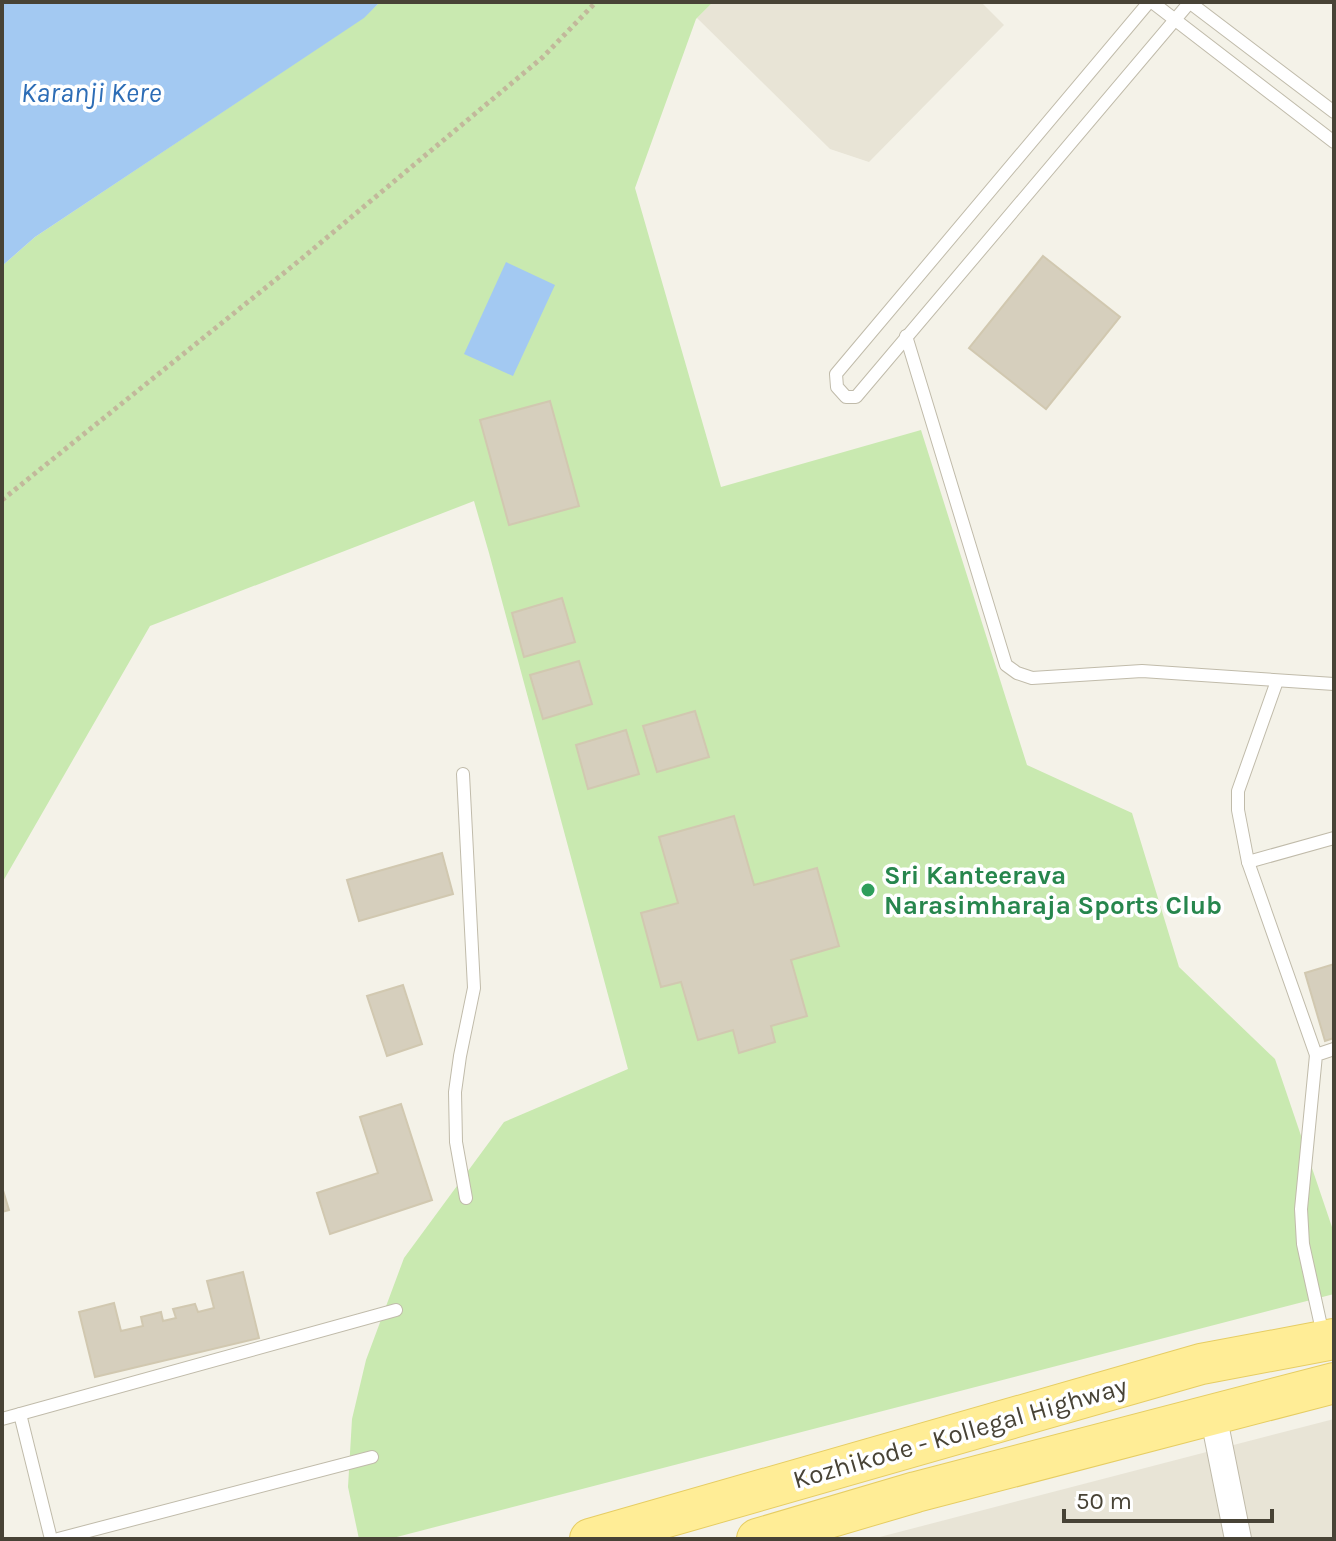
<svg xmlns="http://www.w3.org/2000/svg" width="1336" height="1541" font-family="Karla,sans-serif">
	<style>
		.residential { fill: #e8e4d6 }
		.green { fill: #c9e9b0 }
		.water { fill: #a3c9f2 }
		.building { fill: #d6cfbd; stroke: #d1c8b0; stroke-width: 2 }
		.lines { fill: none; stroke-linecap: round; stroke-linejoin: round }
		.lane-casing { stroke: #c0bbaa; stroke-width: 14 }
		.street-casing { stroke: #c0bbaa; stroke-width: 28 }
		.primary-casing { stroke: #e6cd63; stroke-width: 42 }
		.path { stroke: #c2b89b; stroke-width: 5; stroke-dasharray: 4 4; stroke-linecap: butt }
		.lane { stroke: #fff; stroke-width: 12 }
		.street { stroke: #fff; stroke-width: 26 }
		.primary { stroke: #ffed96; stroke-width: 40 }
		.leisure-dot { fill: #2e9e5b; stroke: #fff; stroke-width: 3 }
		.labels { text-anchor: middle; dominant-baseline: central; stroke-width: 7; stroke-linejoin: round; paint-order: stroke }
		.leisure-label { font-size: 26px; font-weight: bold; fill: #27864d; stroke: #fff; text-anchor: start }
		.street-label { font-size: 26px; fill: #484336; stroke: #fff }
		.water-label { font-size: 28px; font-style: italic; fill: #2d6db6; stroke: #fff }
	</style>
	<rect width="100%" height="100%" fill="#f4f2e8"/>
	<g class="residential">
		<polygon points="713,2 981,2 1004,25 869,162 830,149 697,18"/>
		<polygon points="1334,1419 1334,1539 872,1539"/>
	</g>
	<polygon class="green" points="380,2 713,2 696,19 635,188 721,487 921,430 1027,765 1132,813 1179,967 1275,1059 1334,1233 1334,1294 389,1539 359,1539 348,1487 352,1419 366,1360 404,1258 504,1122 628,1069 489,553 474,501 150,626 2,883 2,266 35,237 363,18"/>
	<g class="water">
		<polygon points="2,2 380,2 364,18 35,237 2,266"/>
		<polygon points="506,262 555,285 513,376 464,354"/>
	</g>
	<g class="building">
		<polygon points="1043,256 1120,317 1046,409 969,348"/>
		<polygon points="550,401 579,506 509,525 480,420"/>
		<polygon points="562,598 575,642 524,657 512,613"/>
		<polygon points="579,661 592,704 543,719 530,675"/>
		<polygon points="695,711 709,757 657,772 643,726"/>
		<polygon points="626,730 639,774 588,789 576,745"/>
		<polygon points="734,816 754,885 817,868 839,946 791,960 807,1016 771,1026 775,1042 739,1053 733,1030 698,1040 681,982 661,987 641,913 678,903 659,837"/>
		<polygon points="442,853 453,894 359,921 347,880"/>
		<polygon points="1334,964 1334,1038 1325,1041 1305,973"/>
		<polygon points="403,985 422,1044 387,1056 367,996"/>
		<polygon points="401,1104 432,1200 330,1234 317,1193 378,1173 360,1117"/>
		<polygon points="2,1187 9,1210 2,1212"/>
		<polygon points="243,1272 259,1338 95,1377 79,1312 114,1303 121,1331 143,1326 141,1317 161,1312 163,1321 176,1318 173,1309 195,1304 198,1312 214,1308 207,1281"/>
	</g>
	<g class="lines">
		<g class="lane-casing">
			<g id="lane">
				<polyline points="1149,2 836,374 837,387 846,397 856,397 1190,2"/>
				<polyline points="1152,2 1334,142"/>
				<polyline points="1189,2 1334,112"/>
				<polyline points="906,336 1006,665 1017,673 1032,678 1142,671 1334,684"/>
				<polyline points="1277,681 1238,791 1238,810 1248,862 1334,838"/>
				<polyline points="463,774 474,988 460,1056 455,1092 456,1142 466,1198"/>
				<polyline points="1248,862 1316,1055"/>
				<polyline points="1323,1335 1303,1244 1301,1209 1316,1055 1334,1049"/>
				<polyline points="20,1414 51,1539"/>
				<polyline points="2,1419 396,1310"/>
				<polyline points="58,1539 372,1457"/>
			</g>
		</g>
		<g class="street-casing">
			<polyline id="street" points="1213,1414 1238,1539"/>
		</g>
		<g class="primary-casing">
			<g id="primary">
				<polyline points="590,1539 1201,1364 1334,1339"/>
				<polyline points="757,1539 916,1492 1334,1383"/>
			</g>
		</g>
		<polyline class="path" points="2,500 300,260 543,57 596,2"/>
		<use href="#lane" class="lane"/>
		<use href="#street" class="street"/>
		<use href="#primary" class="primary"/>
	</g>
	<circle class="leisure-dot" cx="868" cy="890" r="8"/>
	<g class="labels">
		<g class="leisure-label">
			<text x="884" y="875">Sri Kanteerava<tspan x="884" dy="30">Narasimharaja Sports Club</tspan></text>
		</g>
		<g class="street-label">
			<text transform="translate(960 1433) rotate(-16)">Kozhikode - Kollegal Highway</text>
		</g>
		<g class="water-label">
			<text x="91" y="92">Karanji Kere</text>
		</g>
	</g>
	<rect width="1336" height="1541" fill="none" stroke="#484336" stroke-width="8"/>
	<path d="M1064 1509v12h208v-12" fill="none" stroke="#484336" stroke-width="4"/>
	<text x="1076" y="1509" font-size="24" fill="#484336" stroke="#ffffff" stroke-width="6" paint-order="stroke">50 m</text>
</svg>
